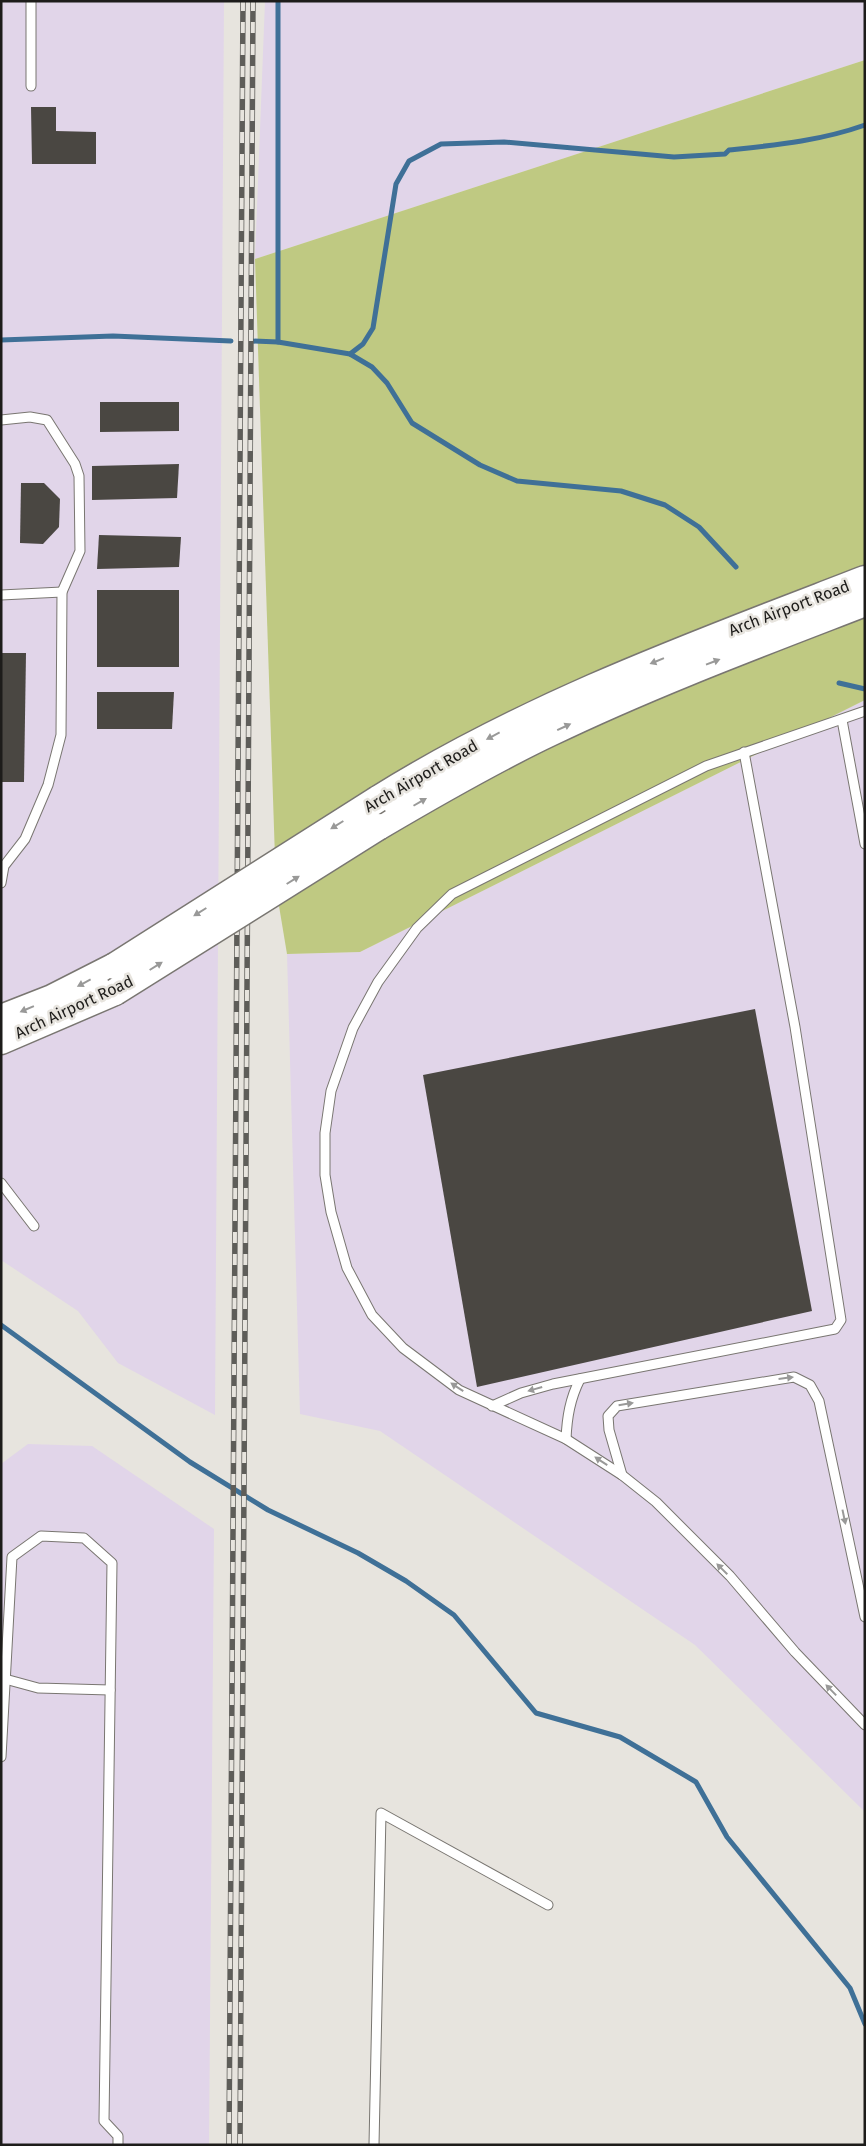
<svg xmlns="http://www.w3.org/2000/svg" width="866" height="2146" font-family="'Fira Sans',sans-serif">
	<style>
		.industrial { fill: #e1d5e9 }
		.green { fill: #bfc982 }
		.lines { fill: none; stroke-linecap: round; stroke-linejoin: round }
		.stream { stroke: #3f7097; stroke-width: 5 }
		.building { fill: #4a4742 }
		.service-casing { stroke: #797671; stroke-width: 11 }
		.primary-casing { stroke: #797671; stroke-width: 29 }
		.service { stroke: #fff; stroke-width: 9 }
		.primary { stroke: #fff; stroke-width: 26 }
		.rail-casing { stroke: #5e5d59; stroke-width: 5.5 }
		.rail { stroke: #e7e4de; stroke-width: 4; stroke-dasharray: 11; stroke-linecap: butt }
		.primary-bridge-casing { stroke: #797671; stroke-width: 29; stroke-linecap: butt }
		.primary-bridge { stroke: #fff; stroke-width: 26 }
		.oneway { fill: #999998 }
		.labels { text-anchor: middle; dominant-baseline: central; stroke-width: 5; stroke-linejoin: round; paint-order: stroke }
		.street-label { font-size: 16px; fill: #1d1c1a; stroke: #e7e4de }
	</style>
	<rect width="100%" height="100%" fill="#e7e4de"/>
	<g class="industrial">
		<polygon points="1,1 224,1 215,1415 118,1363 78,1311 1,1260"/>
		<polygon points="265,1 865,1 865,60 255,259"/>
		<polygon points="865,700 865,1812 695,1645 380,1431 300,1414 287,954 360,952"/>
		<polygon points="28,1444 92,1446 214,1529 209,2145 1,2145 1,1464"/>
	</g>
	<polygon class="green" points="865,60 865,700 360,952 287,954 276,888 255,259"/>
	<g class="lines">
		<g class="stream">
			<polyline points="1,340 113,336 231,341"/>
			<polyline points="252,341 278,342 350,354 372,367 387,383 412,423 480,465 517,481 621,491 665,505 699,527 736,567"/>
			<polyline points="278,342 278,1"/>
			<path d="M350,354L363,344L373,328L396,184L409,161L441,144L504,142L674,157L725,154L729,150C776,145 820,141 865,125"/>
			<polyline points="839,683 865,689"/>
			<polyline points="1,1325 190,1462 268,1510 358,1553 406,1581 454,1615 536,1713 620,1737 696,1782 727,1837 850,1988 865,2024"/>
		</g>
	</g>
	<g class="building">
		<polygon points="31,107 56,107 56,131 96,132 96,164 32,164"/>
		<polygon points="100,402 179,402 179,431 100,432"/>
		<polygon points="179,464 177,498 92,500 92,466"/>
		<polygon points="21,483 44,483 60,499 59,527 43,544 20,543"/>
		<polygon points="99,535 181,537 179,567 97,569"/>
		<rect x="97" y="590" width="82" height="77"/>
		<polygon points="2,653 26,653 24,782 1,782"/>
		<polygon points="97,692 174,692 172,729 97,729"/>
		<polygon points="755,1009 812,1311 477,1387 423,1075"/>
	</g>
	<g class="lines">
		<g class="service-casing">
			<g id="service">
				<polyline points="31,1 31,86"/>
				<polyline points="1,420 30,417 47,420 75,464 79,476 80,551 62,592 61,735 48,785 25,839 4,866 1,883"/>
				<polyline points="1,595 62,592"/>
				<polyline points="865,711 706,766 452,894 417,928 378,982 353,1028 331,1091 325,1133 325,1175 331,1212 347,1268 372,1315 403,1348 459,1390 566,1439 622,1475 656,1502 730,1576 795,1652 865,1725"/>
				<polyline points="842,720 865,844"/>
				<polyline points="1,1183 34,1226"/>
				<polyline points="492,1406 521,1393 553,1384 835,1329 841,1320 795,1027 744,752"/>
				<path d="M566,1439C567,1417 570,1399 580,1379"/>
				<polyline points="622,1475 609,1430 608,1416 617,1406 794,1377 810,1385 819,1401 865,1617"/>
				<polyline points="5,1679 38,1688 110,1690"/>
				<polyline points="1,1757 12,1557 41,1536 84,1538 112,1563 104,2121 118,2136 118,2145"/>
				<polyline points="374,2145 381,1813 548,1905"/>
			</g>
		</g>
		<g class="primary-casing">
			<g id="primary">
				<path d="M378,799C530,704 699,643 865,579"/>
				<path d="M378,827C434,794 491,761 550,733C652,684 759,644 865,603"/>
				<polyline points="1,1018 52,998 115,966"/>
				<polyline points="1,1041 115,992"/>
			</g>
		</g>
		<use href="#service" class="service"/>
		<use href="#primary" class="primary"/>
		<g class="rail-casing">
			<g id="rail">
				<polyline points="229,2145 243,1"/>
				<polyline points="240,2145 253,1"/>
			</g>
		</g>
		<use href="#rail" class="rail"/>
		<g class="primary-bridge-casing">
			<g id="primary-bridge">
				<polyline points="115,966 378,799"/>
				<polyline points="115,992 378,827"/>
			</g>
		</g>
		<use href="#primary-bridge" class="primary-bridge"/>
	</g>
	<defs><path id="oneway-solid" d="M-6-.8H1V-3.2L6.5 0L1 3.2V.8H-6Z" transform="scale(1.25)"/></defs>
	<g class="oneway">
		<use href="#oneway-solid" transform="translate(657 661) rotate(158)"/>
		<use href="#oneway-solid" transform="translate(713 662) rotate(-21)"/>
		<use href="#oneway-solid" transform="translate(564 727) rotate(-25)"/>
		<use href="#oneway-solid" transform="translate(493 736) rotate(152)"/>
		<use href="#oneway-solid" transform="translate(420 802) rotate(-30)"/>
		<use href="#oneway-solid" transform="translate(337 825) rotate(148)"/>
		<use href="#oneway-solid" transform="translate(293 880) rotate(-32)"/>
		<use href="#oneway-solid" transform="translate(200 912) rotate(148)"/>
		<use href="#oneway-solid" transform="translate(156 966) rotate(-32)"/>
		<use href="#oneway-solid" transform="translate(84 983) rotate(152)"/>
		<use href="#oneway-solid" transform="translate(27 1009) rotate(157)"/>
		<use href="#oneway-solid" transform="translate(786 1378) rotate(-7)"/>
		<use href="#oneway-solid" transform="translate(457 1387) rotate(-147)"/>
		<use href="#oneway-solid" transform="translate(535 1389) rotate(164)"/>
		<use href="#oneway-solid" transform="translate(626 1404) rotate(-9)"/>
		<use href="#oneway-solid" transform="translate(601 1461) rotate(-147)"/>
		<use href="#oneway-solid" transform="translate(844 1517) rotate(78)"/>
		<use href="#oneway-solid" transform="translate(722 1569) rotate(-135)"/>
		<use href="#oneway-solid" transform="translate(831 1690) rotate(-134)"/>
	</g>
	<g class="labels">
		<g class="street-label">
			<text transform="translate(789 608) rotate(-21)">Arch Airport Road</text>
			<text transform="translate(421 776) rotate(-30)">Arch Airport Road</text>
			<text transform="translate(74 1007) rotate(-25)">Arch Airport Road</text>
		</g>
	</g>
	<rect width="866" height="2146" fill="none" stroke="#1d1c1a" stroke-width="5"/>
</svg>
